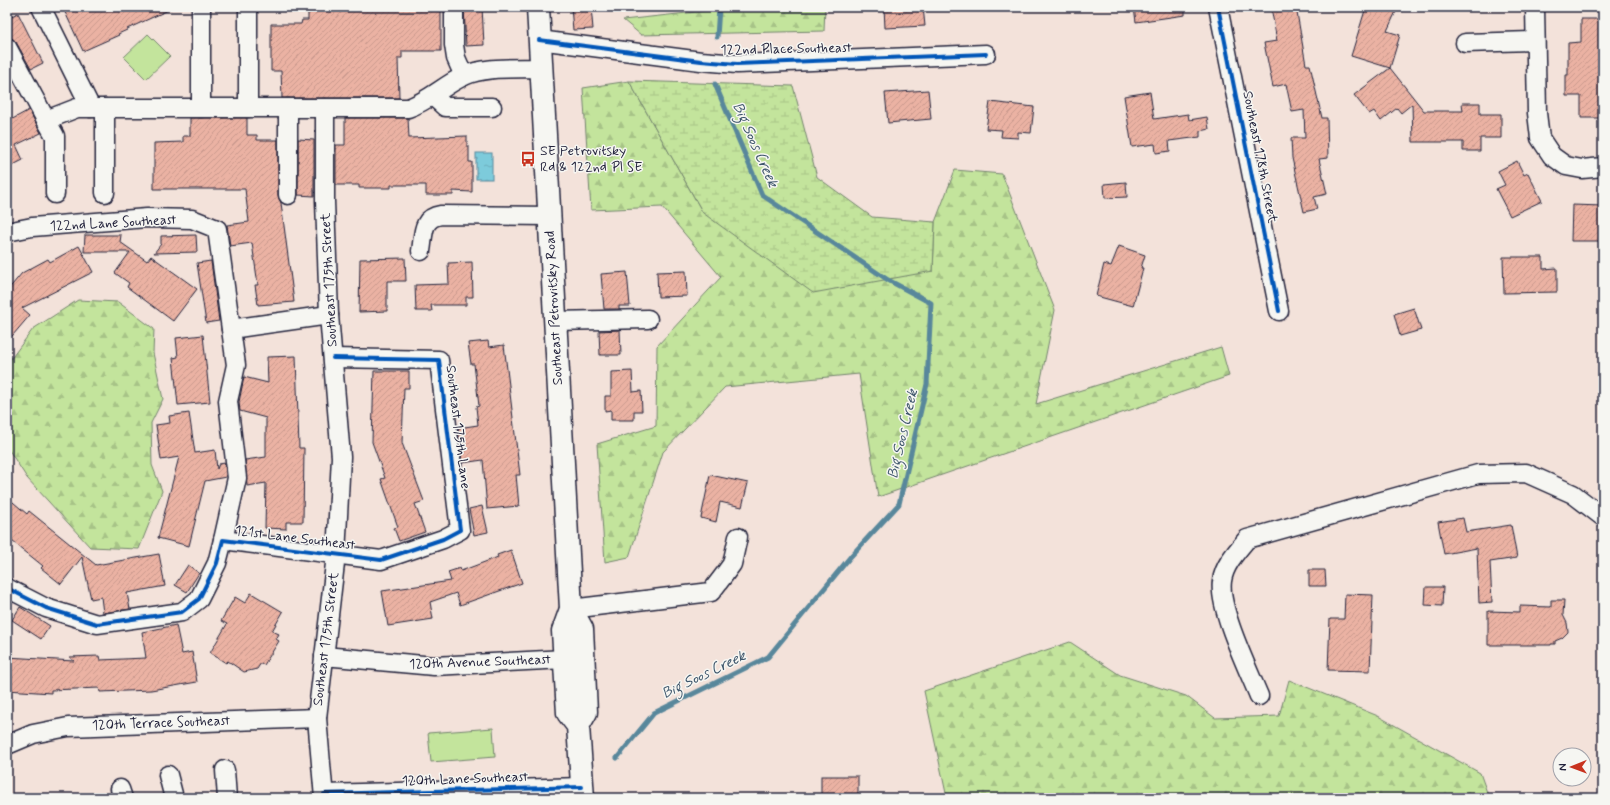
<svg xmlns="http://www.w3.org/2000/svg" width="1610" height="805" font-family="Mynerve,sans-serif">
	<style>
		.forest { fill: url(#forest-firs); stroke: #72836c }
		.wetland { fill: url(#wetland-marsh); stroke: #72836c }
		.garden { fill: #c3e49c; stroke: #72836c }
		.water { fill: url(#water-ripples); stroke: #59879b }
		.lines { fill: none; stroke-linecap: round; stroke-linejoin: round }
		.stream { stroke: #59879b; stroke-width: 5 }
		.building { fill: url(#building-hatch); stroke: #22223b }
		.minor-casing { stroke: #22223b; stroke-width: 21 }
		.major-casing { stroke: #22223b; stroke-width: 25 }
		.minor { stroke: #f6f6f2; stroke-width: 18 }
		.major { stroke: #f6f6f2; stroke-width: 22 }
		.cycleway-casing { stroke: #f6f6f2; stroke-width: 6 }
		.cycleway { stroke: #0057b8; stroke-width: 4 }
		.labels { text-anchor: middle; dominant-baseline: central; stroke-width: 3; stroke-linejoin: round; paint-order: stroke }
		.street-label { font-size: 14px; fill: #22223b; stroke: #f6f6f2 }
		.poi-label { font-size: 14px; fill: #22223b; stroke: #f6f6f2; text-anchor: start }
		.water-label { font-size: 15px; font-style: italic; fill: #3d556b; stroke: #f6f6f2 }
	</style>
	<defs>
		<pattern id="forest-firs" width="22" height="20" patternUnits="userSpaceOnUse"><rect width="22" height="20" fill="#c3e49c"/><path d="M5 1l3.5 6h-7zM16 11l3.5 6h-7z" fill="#a7c387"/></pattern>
		<pattern id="wetland-marsh" width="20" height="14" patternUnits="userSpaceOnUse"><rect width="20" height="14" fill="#c3e49c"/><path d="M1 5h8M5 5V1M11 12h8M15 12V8" fill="none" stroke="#a7c387"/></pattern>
		<pattern id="water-ripples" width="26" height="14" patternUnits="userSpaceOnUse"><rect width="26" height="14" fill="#7dcbdb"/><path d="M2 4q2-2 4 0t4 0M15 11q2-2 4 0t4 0" fill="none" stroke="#6caebd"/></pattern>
		<pattern id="building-hatch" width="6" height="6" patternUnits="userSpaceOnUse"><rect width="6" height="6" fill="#ebb2a3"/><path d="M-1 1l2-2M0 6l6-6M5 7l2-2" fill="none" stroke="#c9998d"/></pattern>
	</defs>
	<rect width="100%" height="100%" fill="#f3e2da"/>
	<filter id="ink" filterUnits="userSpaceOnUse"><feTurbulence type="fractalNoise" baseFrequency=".025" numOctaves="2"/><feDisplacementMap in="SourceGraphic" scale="8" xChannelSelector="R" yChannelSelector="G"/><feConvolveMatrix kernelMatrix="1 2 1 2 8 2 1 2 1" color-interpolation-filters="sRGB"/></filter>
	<g filter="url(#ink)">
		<g class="forest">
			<polygon points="742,7 825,7 824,31 641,35 623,20"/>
			<polygon points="629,81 703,213 933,271 935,222 955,170 1002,174 1055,310 1036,404 1221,347 1229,376 878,497 859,374 725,387 663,452 629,557 605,562 597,444 656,426 657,346 721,277 662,207 591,210 583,88"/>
			<polygon points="78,300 118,302 154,329 153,353 163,399 151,423 152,465 162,491 139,549 90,547 27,478 7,447 7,364 33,329"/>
			<polygon points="1070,642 1120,675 1186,696 1215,718 1279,716 1289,680 1378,716 1480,773 1489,798 947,798 924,691"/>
		</g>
		<polygon class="wetland" points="629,81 793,86 817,177 872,217 935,222 933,271 813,293 703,213"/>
		<g class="garden">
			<polygon points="148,34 170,56 146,79 124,57"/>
			<polygon points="493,728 495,757 431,762 428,733"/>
		</g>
		<rect class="water" x="476" y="153" width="16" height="26"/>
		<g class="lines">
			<g class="stream">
				<polyline points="717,37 719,7"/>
				<polyline points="617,758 654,713 768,657 851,556 899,504 927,384 931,303 888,280 762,195 715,84"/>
			</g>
		</g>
		<g class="building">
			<polygon points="71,7 175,7 127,29 127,30 118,34 119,35 83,51 64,10"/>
			<polygon points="308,7 441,7 441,51 402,51 402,58 398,58 399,98 282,98 281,71 271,71 271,24 301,24 302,20 308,20"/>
			<polygon points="464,7 482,7 484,45 466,46"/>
			<polygon points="571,7 591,7 593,29 573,30"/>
			<polygon points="884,7 923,7 925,26 885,28"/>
			<polygon points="1134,7 1185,7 1185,15 1136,22"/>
			<polygon points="1271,7 1296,7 1306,65 1310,65 1322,118 1327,118 1328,158 1319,159 1327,194 1314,197 1317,209 1304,212 1292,158 1291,138 1305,138 1304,110 1292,112 1286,84 1273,87 1264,43 1277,41"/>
			<polygon points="1366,7 1398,7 1387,31 1400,35 1390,68 1424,111 1463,111 1462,103 1480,103 1480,114 1501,114 1501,138 1480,138 1480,151 1463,151 1463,142 1413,142 1412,104 1401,113 1397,108 1381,121 1374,111 1369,114 1354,95 1390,68 1351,56"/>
			<polygon points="18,13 43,63 31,69 16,42 10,37 7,31 7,18"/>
			<polygon points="1581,19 1603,19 1603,118 1581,118 1581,96 1566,96 1566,75 1568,75 1568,43 1581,42"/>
			<polygon points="928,90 931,119 888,123 885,93"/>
			<polygon points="1150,92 1154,119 1188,114 1189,120 1207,117 1209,129 1200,131 1200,137 1169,141 1170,151 1156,153 1155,144 1132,147 1124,96"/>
			<polygon points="990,102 1034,107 1031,133 1018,132 1018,138 1001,137 1002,130 986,129"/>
			<polygon points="29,110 41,133 16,145 23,160 7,168 7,122"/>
			<polygon points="190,118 247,118 247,135 257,135 257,140 278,140 278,195 281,203 294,302 258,305 255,285 258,285 252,243 230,246 227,225 249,222 245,189 154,189 154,143 183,142 183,136 190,136"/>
			<polygon points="345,118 408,118 409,138 467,136 467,147 469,147 469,162 472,162 472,192 453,191 453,195 426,195 426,185 391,185 391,188 359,188 359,185 336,185 336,145 345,145"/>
			<polygon points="298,139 314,140 314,196 298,195"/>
			<polygon points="1517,161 1524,175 1528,173 1542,201 1510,216 1496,189 1505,185 1498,171"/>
			<polygon points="1126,182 1127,197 1105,198 1104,184"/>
			<polygon points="1572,205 1603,206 1603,241 1571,241"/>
			<polygon points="85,235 121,235 120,242 147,261 151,256 197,289 173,321 127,287 129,283 115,273 130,252 84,252"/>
			<polygon points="196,235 197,252 154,253 161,244 161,236"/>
			<polygon points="79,246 93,272 22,308 30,315 7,342 7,291 22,273 48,259 50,262"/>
			<polygon points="1119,246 1145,255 1141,268 1143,268 1133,306 1096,296 1104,264 1111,266"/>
			<polygon points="1503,257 1543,257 1543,269 1557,268 1557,292 1504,293"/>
			<polygon points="405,258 406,281 387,281 387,311 359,312 360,259"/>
			<polygon points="211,261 219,321 206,323 197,263"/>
			<polygon points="472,262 473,297 466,297 466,305 431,305 432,311 416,311 415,285 449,284 448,263"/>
			<polygon points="686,271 687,296 658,297 657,272"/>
			<polygon points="627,272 630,306 619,306 619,309 604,309 601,274"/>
			<polygon points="1414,308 1421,330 1400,336 1394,314"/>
			<polygon points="620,330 621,355 600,355 599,331"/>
			<polygon points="203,335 210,402 178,405 173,358 178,357 176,338"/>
			<polygon points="488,341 489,347 504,345 520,475 516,475 519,506 487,509 483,460 462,463 458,428 478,425 476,407 479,406 474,364 471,364 468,343"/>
			<polygon points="296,356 299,448 304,448 303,522 286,522 286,529 265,528 266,483 247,486 245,460 266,457 266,418 240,411 239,402 244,377 268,383 267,357"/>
			<polygon points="374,371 409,371 409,388 404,388 402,443 424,501 415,504 425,532 399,541 394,528 398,527 381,479 385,478 372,442"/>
			<polygon points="632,371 633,392 641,391 642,411 634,411 634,420 611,420 611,410 605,411 605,396 611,396 611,372"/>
			<polygon points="189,413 195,453 215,450 217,469 219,464 225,463 226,477 205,481 189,546 158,538 179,457 161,460 156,425 170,423 169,416"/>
			<polygon points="710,475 748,483 742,507 720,502 716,522 701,518"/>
			<polygon points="7,497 27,514 29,511 96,565 159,554 165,586 127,593 130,609 103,613 101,597 91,599 82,557 61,584 41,568 43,566 7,537"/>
			<polygon points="482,506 488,532 474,535 469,509"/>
			<polygon points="1463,518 1466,532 1511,525 1517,558 1490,562 1492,602 1479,603 1477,548 1444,554 1438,522"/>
			<polygon points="511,550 522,583 460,605 456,593 430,602 433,619 388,626 382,591 451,581 448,572 460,568 461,571 498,557 497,555"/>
			<polygon points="188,565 199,573 187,592 175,585"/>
			<polygon points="1309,570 1325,570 1326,586 1309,586"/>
			<polygon points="1426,587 1443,587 1442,606 1425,605"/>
			<polygon points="251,593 283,612 272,631 279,634 276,639 279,641 264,665 261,663 257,669 244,672 228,661 226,663 210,653 227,624 221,621 235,597 245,603"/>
			<polygon points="1345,594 1373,595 1370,671 1328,670 1330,619 1344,619"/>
			<polygon points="1551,600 1564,600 1563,615 1567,623 1568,632 1562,638 1555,641 1555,644 1551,644 1551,645 1488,645 1488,611 1520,612 1520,606 1551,607"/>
			<polygon points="20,607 50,626 41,639 12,620"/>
			<polygon points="176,625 182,654 192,652 197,682 151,690 100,692 99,688 51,690 51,693 7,690 7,657 74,661 69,657 99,656 100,660 146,658 142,632"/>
			<rect x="821" y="776" width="37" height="22"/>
		</g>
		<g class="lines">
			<g class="minor-casing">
				<g id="minor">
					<polyline points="41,7 91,108"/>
					<polyline points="454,7 454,45 456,58 464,76"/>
					<polyline points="1218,7 1279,311"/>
					<polyline points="1535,7 1537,113 1540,138 1552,156 1566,166 1582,169 1603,167"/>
					<polyline points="539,40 701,61 737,64 986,54"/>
					<polyline points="1465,43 1535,41"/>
					<path d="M7,47L46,120L77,108H408C429,101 444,85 464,76C485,66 518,69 541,68"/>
					<polyline points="433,96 445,107 492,107"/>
					<polyline points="201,108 201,7"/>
					<polyline points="248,108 248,7"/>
					<polyline points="46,120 55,136 55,194"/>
					<polyline points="105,193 105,108"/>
					<polyline points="288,195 288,108"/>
					<polyline points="7,232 32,227 147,218 192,219 217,229 236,365 228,401 237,478 223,540"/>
					<path d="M421,251C424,234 421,218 441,215L549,216"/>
					<polyline points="555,321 648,319"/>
					<polyline points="231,329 329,315"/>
					<polyline points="7,588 46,608 97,624 182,612 199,599 217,563 223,540 381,560 443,539 460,530 439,360 333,358"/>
					<polyline points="571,609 711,592 724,575 732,564 738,537"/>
					<polyline points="324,656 434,666 565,659"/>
					<path d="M1259,696C1248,669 1218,608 1222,581C1224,565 1237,551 1247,539L1478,474L1526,473L1573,494L1603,517"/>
					<polyline points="7,745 33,734 68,727 317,718"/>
					<polyline points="225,770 227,798"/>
					<polyline points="168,775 174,798"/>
					<polyline points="120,789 123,798"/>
					<polyline points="324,794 582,787"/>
					<polyline points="324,798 317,718 336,555 341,457 329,315 325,201 325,108"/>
				</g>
			</g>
			<g class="major-casing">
				<g id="major">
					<polyline points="538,7 571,609 563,631 568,713 578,726 583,798"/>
					<polyline points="571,609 582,629 586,712 578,726"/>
				</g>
			</g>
			<use href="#minor" class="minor"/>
			<use href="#major" class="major"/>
			<g class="cycleway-casing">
				<g id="cycleway">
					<polyline points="1218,7 1279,311"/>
					<polyline points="539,40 701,61 737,64 986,54"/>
					<polyline points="7,588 46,608 97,624 182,612 199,599 217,563 223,540 381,560 443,539 460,530 439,360 333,358"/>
					<polyline points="324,794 582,787"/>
				</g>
			</g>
			<use href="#cycleway" class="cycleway"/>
		</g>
	</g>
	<defs>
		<g id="bus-bare" transform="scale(1.2)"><path d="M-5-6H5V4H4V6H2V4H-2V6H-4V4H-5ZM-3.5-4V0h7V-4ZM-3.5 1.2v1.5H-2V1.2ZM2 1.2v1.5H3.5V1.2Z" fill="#c8321e" stroke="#f6f6f2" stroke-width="2.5" paint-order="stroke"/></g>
	</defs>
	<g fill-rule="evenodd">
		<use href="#bus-bare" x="528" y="159"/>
	</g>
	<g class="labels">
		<g class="street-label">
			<text transform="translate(786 49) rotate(-1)">122nd Place Southeast</text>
			<text transform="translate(1260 157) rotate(79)">Southeast 178th Street</text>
			<text transform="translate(113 223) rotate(-3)">122nd Lane Southeast</text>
			<text transform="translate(329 280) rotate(-93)">Southeast 175th Street</text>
			<text transform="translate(554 308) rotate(-93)">Southeast Petrovitsky Road</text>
			<text transform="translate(458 427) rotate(83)">Southeast 175th Lane</text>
			<text transform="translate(295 538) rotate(7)">121st Lane Southeast</text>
			<text transform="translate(326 639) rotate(-83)">Southeast 175th Street</text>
			<text transform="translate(480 662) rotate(-2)">120th Avenue Southeast</text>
			<text transform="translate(161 723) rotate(-2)">120th Terrace Southeast</text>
			<text transform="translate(465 779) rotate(-2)">120th Lane Southeast</text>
		</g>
		<g class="poi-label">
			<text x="540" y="151">SE Petrovitsky<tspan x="540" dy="16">Rd &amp; 122nd Pl SE</tspan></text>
		</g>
		<g class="water-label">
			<text transform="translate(755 145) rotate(66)">Big Soos Creek</text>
			<text transform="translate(903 434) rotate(-77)">Big Soos Creek</text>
			<text transform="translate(704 675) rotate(-26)">Big Soos Creek</text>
		</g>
	</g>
	<rect width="1610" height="805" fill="none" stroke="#f6f6f2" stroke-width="24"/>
	<rect x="12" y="12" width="1586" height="781" fill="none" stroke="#22223b" stroke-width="1.5" filter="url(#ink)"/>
	<g transform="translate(1572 767) rotate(269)"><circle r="19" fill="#f6f6f2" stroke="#a1a1a9"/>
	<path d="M0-3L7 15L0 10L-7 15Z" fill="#c8321e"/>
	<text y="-6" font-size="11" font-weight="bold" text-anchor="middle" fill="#22223b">N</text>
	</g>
</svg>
